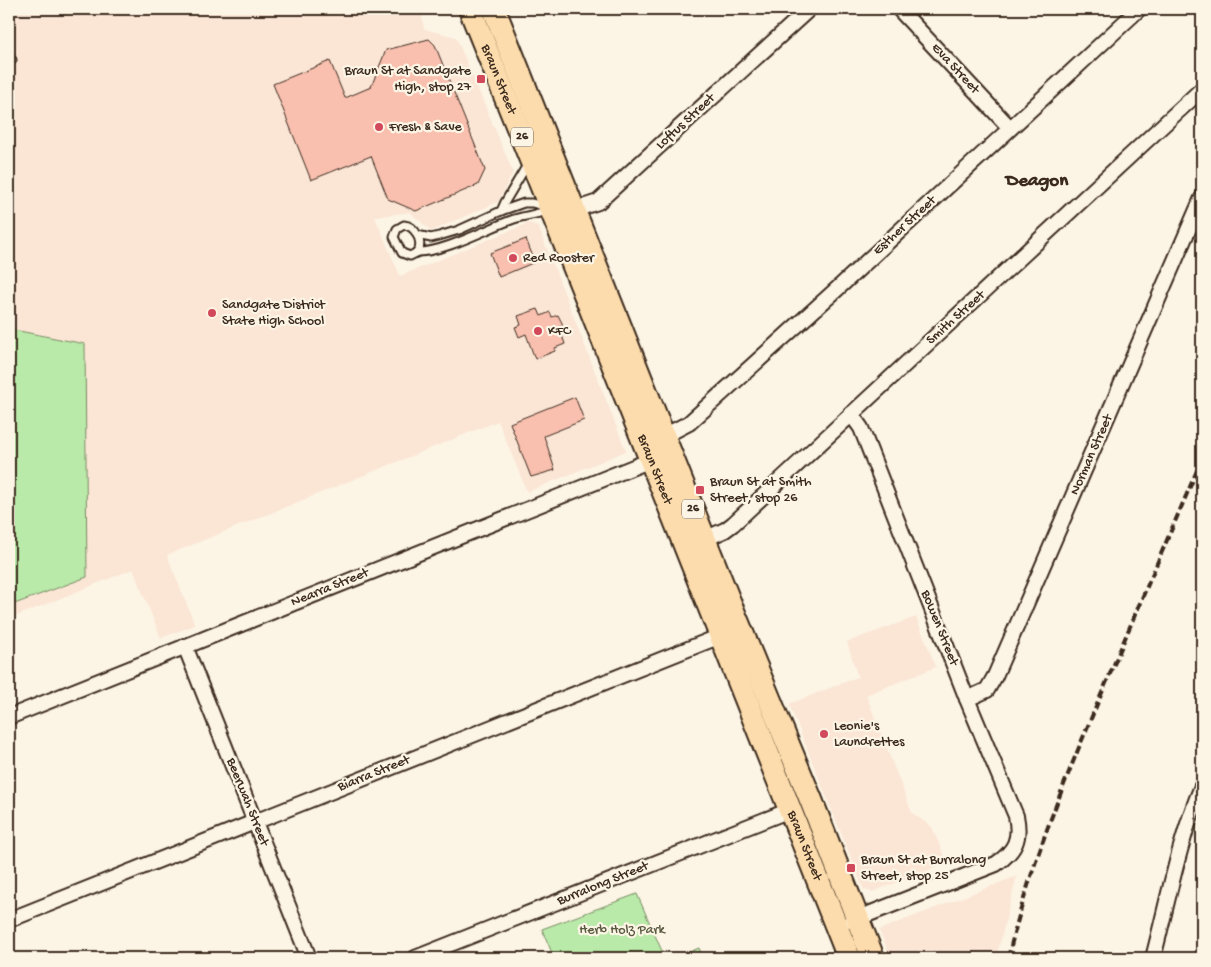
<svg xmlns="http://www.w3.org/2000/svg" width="1211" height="967" font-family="'Gochi Hand',sans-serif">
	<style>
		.built { fill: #fbe5d5 }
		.green { fill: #b9eaa9; stroke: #7a8a64 }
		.building { fill: #f9c0af; stroke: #3b2a1e }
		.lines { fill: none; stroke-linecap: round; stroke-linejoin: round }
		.service-casing { stroke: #3b2a1e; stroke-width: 11 }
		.minor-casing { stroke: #3b2a1e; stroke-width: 18 }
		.trunk-casing { stroke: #3b2a1e; stroke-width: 26 }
		.service { stroke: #fcf5e5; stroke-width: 7 }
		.minor { stroke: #fcf5e5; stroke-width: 14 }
		.trunk { stroke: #fcdcac; stroke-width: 22 }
		.rail { stroke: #3b2a1e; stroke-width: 4; stroke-dasharray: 8 4; stroke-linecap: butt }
		.poi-dot { fill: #d1495b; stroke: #fcf5e5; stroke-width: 2 }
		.labels { text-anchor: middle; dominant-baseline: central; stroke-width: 4.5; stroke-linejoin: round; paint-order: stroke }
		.shield { fill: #fcf5e5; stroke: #75675a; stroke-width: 1 }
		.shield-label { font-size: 12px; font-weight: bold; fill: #3b2a1e }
		.street-label { font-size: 14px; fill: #3b2a1e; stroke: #fcf5e5 }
		.poi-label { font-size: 14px; fill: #3b2a1e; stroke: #fcf5e5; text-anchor: start }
		.park-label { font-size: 14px; fill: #5a5a41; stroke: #fcf5e5 }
		.district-label { font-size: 19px; font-weight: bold; fill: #3b2a1e; stroke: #fcf5e5 }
	</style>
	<rect width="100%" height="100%" fill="#fcf5e5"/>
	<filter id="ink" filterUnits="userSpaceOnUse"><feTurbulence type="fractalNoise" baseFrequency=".02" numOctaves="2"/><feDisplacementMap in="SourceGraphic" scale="10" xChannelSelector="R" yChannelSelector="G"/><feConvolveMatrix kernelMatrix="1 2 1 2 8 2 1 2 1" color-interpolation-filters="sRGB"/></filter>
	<g filter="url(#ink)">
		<g class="built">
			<polygon points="9,9 421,9 424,29 456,37 513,172 498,202 431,231 410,212 375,217 400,276 529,223 538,226 626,451 527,492 498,421 167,555 195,625 161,638 133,569 9,619"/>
			<polygon points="916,617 936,667 866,695 912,813 932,827 947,863 872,892 864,890 789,704 858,677 847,642"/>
			<polygon points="1017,876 996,958 891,958 879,930"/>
		</g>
		<g class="green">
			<polygon points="9,329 85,344 87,577 9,606"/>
			<polygon points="637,894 665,958 554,958 542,929"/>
			<polygon points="699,948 703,958 675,958"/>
		</g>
		<g class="building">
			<polygon points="429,39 435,45 485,170 478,185 416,211 388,199 371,156 311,180 273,84 330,61 345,98 371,87 386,50"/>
			<polygon points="526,239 535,262 499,277 490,253"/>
			<polygon points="538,309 541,316 550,312 552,317 558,315 563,325 559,327 565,344 555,348 555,351 535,359 526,334 519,337 515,327 521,325 518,316"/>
			<polygon points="575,397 584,420 544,436 555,470 531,477 510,423"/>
			<polygon points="950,953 952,958 936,958"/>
		</g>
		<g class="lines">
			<g class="service-casing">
				<g id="service">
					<polyline points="9,58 12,60"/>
					<polyline points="501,211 505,202 527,165"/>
					<path d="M404,225C416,226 423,242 418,252L410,256L402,253L394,237L397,229Z"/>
					<polyline points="417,235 431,238 439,236 459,230 501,211 524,203 532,203 546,207"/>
					<path d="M418,252C445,252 488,228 514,219C526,215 537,215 548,210"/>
				</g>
			</g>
			<g class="minor-casing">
				<g id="minor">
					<polyline points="899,9 1010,128"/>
					<polyline points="567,209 574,210 598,202 809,9"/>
					<path d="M851,414L861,428L967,699L1016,816C1021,839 1015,851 996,864L851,921"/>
					<polyline points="664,436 689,423 836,290 1139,9"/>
					<polyline points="705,539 725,530 733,524 1202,89"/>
					<polyline points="185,646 309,958"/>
					<polyline points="967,699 987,690 995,676 1202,198"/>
					<polyline points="9,717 651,460"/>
					<polyline points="9,920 728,633"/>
					<polyline points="415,958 790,810"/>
					<path d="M1153,958C1168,901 1179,840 1202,786"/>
				</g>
			</g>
			<g class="trunk-casing">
				<g id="trunk">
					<path id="s1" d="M470,9L565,244L849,958"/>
					<polyline points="494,9 729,601 811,800 873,958"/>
				</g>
			</g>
			<use href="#service" class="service"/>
			<use href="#minor" class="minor"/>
			<use href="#trunk" class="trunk"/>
			<path class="rail" d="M1008,958C1031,861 1068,772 1107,681C1138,607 1170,533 1202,459"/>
		</g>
	</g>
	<g class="poi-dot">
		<rect x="476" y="74" width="10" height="10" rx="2.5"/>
		<circle cx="379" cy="127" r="5"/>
		<circle cx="513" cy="258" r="5"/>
		<circle cx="212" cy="313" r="5"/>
		<circle cx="538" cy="331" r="5"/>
		<rect x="695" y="485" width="10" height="10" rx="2.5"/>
		<circle cx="824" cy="734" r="5"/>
		<rect x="846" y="863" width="10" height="10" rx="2.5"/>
	</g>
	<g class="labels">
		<g class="shield">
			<rect x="511" y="127.5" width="22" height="19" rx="4"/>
			<rect x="682" y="499.5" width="22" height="19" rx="4"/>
		</g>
		<g class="shield-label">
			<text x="522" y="137">26</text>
			<text x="693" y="509">26</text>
		</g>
		<g class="street-label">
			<text transform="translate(955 69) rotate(47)">Eva Street</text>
			<text stroke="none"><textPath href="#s1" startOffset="76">Braun Street</textPath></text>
			<text transform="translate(686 122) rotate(-43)">Loftus Street</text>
			<text transform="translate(905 226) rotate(-43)">Esther Street</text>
			<text transform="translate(956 318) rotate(-42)">Smith Street</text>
			<text transform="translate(1092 455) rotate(-66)">Norman Street</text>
			<text stroke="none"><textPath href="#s1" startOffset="496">Braun Street</textPath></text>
			<text transform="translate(330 588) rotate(-22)">Nearra Street</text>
			<text transform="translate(939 628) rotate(68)">Bowen Street</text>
			<text transform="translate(374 774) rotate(-22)">Biarra Street</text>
			<text transform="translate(247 802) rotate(68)">Beerwah Street</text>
			<text stroke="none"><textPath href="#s1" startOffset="901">Braun Street</textPath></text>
			<text transform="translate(603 884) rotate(-22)">Burralong Street</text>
		</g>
		<g class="poi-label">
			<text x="471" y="71" text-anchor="end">Braun St at Sandgate<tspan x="471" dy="16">High, stop 27</tspan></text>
			<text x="389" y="127">Fresh &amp; Save</text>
			<text x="523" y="258">Red Rooster</text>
			<text x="222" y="305">Sandgate District<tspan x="222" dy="16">State High School</tspan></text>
			<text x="548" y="331">KFC</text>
			<text x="710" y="482">Braun St at Smith<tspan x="710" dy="16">Street, stop 26</tspan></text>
			<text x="834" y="726">Leonie's<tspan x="834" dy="16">Laundrettes</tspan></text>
			<text x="861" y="860">Braun St at Burralong<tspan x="861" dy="16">Street, stop 25</tspan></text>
		</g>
		<g class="park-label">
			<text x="622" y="930">Herb Holz Park</text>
		</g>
		<g class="district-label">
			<text x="1037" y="181">Deagon</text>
		</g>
	</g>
	<rect width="1211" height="967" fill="none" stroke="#fcf5e5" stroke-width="30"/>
	<rect x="15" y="15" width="1181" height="937" fill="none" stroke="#3b2a1e" stroke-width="2" filter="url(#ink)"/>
</svg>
